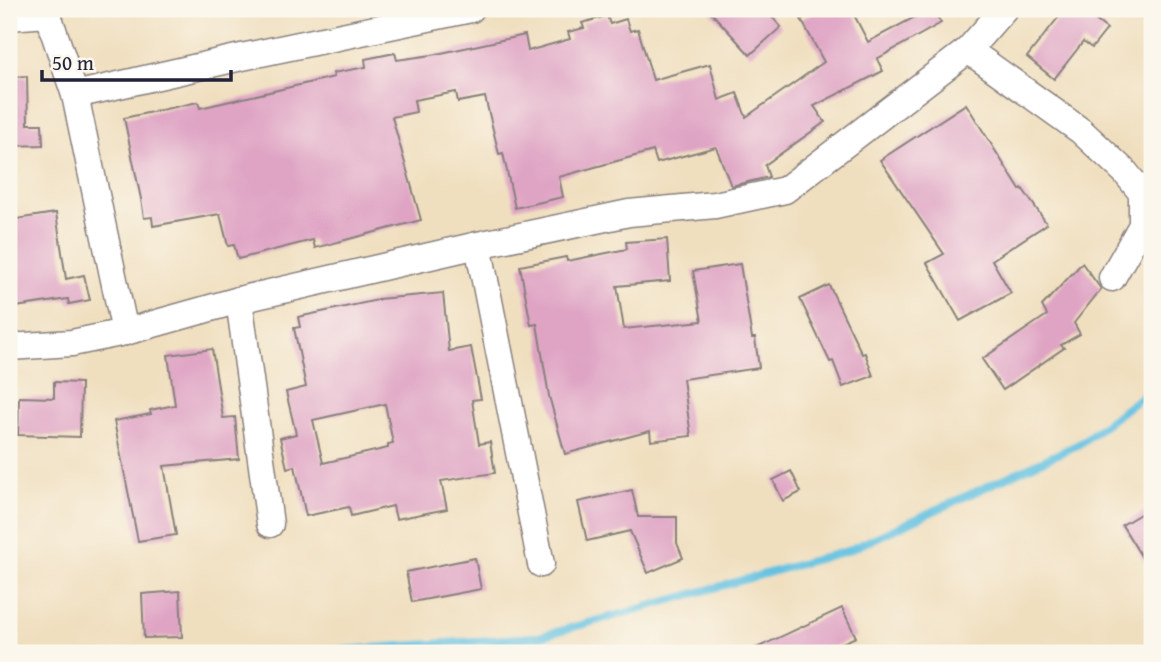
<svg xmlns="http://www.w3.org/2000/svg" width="1161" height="662" font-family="'Gentium Book Plus',serif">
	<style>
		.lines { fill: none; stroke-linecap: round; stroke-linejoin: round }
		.stream { stroke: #62c1e1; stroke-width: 8 }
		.building { fill: #dfa4c4; fill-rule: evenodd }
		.minor-casing { stroke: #89807d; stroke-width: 29 }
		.minor { stroke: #fff; stroke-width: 26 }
	</style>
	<rect width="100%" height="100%" fill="#fbf7ec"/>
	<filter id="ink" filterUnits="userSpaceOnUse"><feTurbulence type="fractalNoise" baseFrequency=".0143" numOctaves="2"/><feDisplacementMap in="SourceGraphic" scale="14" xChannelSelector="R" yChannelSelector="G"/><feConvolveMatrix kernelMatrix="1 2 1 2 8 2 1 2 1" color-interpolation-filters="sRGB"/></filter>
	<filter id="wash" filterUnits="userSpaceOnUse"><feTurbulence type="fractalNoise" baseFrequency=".00686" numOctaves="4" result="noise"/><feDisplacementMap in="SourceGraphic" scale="28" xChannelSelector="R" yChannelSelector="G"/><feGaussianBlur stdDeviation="1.57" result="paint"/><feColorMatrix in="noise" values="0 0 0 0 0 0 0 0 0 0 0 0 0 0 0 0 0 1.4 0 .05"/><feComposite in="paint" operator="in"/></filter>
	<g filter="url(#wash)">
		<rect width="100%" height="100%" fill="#f0dfbf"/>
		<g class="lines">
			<polyline class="stream" points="300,653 538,637 847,551 1079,444 1152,389"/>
		</g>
		<g id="blocks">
			<g class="building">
				<polygon points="708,9 765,9 781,27 750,55"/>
				<polygon points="822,9 851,9 868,42 930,9 932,9 941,23 877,59 883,71 814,106 825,122 765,165 769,177 731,186 716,147 657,163 653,151 559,177 563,197 515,208 503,153 499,154 485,97 458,102 456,92 414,100 416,112 392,117 421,220 315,248 313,240 238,259 234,245 228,246 220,214 153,226 152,217 144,218 141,199 124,118 198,102 200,108 334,77 333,73 366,67 365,59 395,53 397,60 432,55 525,35 528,51 570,39 568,32 584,28 582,23 607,16 610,24 626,19 630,31 638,29 653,80 710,64 719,100 737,93 746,117 824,62 801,19"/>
				<polygon points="1065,9 1081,9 1107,29 1092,48 1083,42 1054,79 1027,57"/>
				<polygon points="27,76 28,124 42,124 43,145 9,146 9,77"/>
				<polygon points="966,104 1020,190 1022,188 1047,224 992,260 1011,293 960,321 927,263 944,254 880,160"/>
				<polygon points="56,213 66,279 84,275 90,300 69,304 68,299 9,308 9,220"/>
				<polygon points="667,239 670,281 617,286 624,329 702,321 693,271 740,264 752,338 755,338 759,368 683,379 691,436 651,441 650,431 565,454 549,396 537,324 531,325 520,266 566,257 567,261 627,249 626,242"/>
				<polygon points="1082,263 1101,289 1074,323 1080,334 1061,345 1064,348 1003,390 982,359 1047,315 1042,306"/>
				<polygon points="829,285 862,354 865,353 873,376 843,387 833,361 830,362 800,299"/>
				<path d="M443,293L449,351L471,347L481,399L472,400L479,444L490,442L495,473L441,481L447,509L396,519L393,506L351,516L349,507L306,516L295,466L287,468L280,438L296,434L286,392L306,387L294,328L300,327L298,317L378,300V299ZM385,404L393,443L388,444V448L323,463L313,420Z"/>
				<polygon points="212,349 223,418 235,417 239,459 164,466 176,535 138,541 114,421 151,414 150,410 175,405 168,355"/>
				<polygon points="54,382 81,383 80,437 18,435 19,397 54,398"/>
				<polygon points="791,471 801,492 783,501 773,480"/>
				<polygon points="632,490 638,517 677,517 677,543 683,558 648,573 630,531 587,541 578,502"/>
				<polygon points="1152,507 1152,574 1122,525"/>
				<polygon points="475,558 481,589 412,602 406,572"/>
				<polygon points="180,591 182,637 144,638 142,594"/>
				<polygon points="842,608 856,637 820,653 746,653"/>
			</g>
		</g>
	</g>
	<g filter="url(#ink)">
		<use href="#blocks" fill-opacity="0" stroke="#89807d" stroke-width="2"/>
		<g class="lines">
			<g class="minor-casing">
				<g id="minor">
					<polyline points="46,9 75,95 125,332"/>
					<polyline points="9,17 47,14"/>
					<polyline points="968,50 1081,131 1125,172 1142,193 1142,225 1112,278"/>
					<polyline points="75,95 237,58 471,9"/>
					<polyline points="478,245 541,564"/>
					<polyline points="239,300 270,524"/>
					<polyline points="9,347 72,343 125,332 239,300 478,245 629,213 715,205 785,190 968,50 1004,9"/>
				</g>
			</g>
			<use href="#minor" class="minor"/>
		</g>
	</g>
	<rect width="1161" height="662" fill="none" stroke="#fbf7ec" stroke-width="35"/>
	<path d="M42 70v10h189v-10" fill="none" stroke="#22223b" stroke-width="3.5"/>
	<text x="52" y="70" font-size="21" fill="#22223b" stroke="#fbf7ec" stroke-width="5" paint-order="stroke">50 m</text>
</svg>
